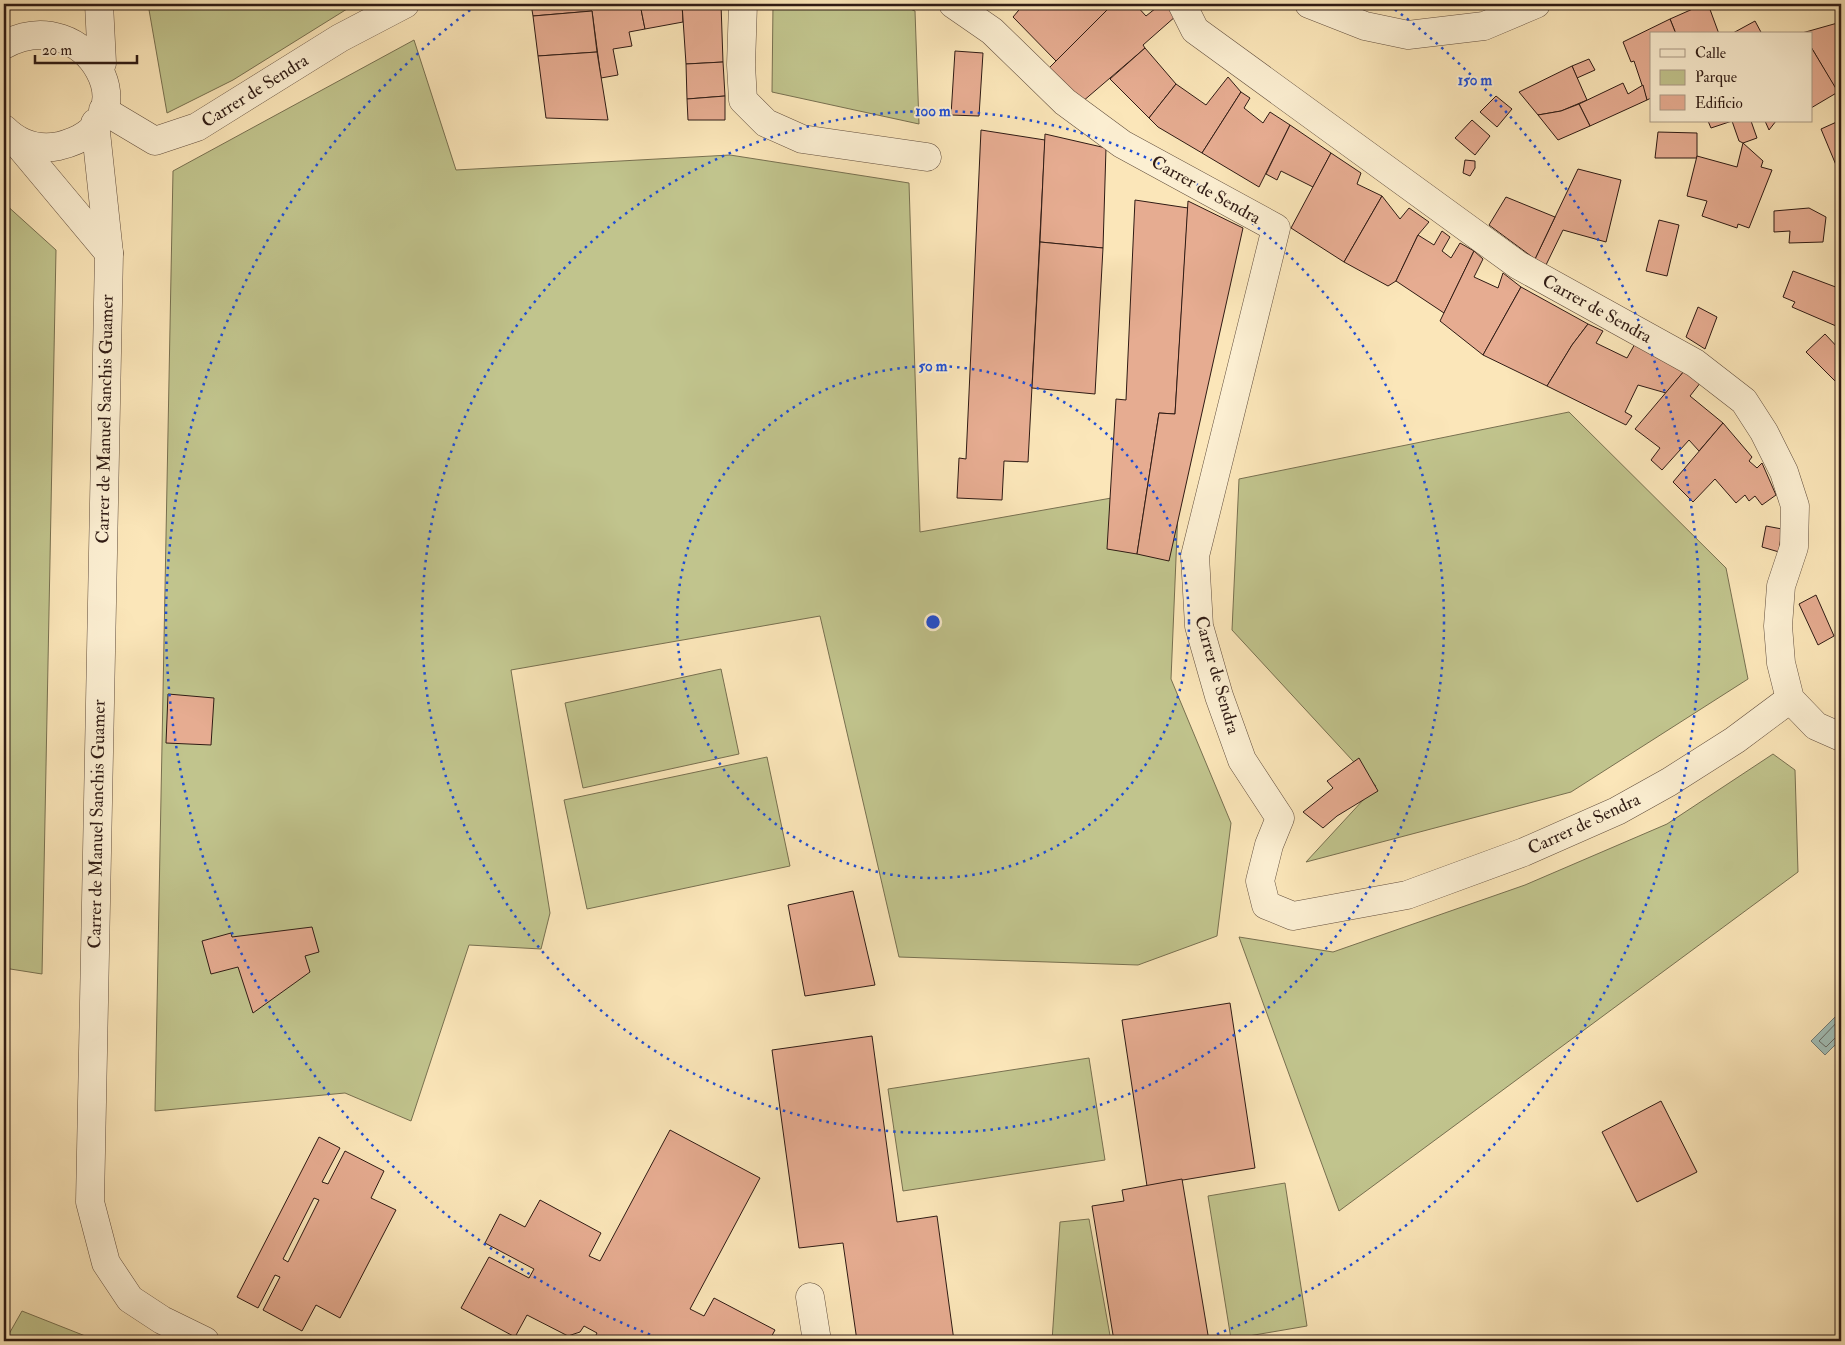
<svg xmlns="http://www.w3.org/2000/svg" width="1845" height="1345" font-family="'IM FELL Double Pica',serif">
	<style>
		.green { fill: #c1c48d; stroke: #787050 }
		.water { fill: #a1beb7; stroke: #737d76 }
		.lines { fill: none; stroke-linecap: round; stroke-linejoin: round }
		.shore { stroke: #686c66; stroke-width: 1 }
		.building { fill: #e6ac91; stroke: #2f1b14; fill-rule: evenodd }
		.minor-casing { stroke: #624e3d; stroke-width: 29 }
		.minor { stroke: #fcefd2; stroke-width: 28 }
		.ring { fill: none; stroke: #1d4ed8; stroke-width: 2.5; stroke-dasharray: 2.5 5 }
		.labels { text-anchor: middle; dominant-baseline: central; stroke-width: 4; stroke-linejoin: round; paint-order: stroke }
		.street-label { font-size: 18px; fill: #2f1b14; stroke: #fcefd2 }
		.centre { fill: #1d4ed8; stroke: #fcefd2; stroke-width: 2.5 }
		.ring-label { font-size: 15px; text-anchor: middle; font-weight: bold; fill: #1d4ed8; stroke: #fcefd2; stroke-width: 4; stroke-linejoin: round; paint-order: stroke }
	</style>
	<rect width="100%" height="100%" fill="#fbe6b9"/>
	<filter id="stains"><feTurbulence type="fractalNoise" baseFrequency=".004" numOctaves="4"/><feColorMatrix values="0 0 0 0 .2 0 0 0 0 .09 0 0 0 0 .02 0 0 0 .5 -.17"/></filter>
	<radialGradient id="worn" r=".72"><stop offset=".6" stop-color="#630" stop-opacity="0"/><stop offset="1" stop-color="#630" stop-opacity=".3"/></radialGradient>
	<g class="green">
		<polygon points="148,4 355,4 233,80 167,113"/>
		<polygon points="773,4 898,4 915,11 919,124 772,92"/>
		<polygon points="414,40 456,170 730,155 909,183 920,532 1179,486 1171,679 1231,823 1217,936 1138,965 899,957 820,616 511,670 550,913 541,949 469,945 411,1121 345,1093 155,1111 173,171"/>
		<polygon points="4,203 56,250 42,974 4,968"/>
		<polygon points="1569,412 1726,568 1748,679 1571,792 1306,862 1376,786 1232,630 1239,479"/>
		<polygon points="721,669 739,754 583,788 565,703"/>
		<polygon points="1773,754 1795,770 1798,872 1339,1211 1239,937 1333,952 1525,885 1667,824"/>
		<polygon points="767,757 790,866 587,909 564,800"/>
		<polygon points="1089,1058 1105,1160 903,1191 888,1089"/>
		<polygon points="1285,1183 1307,1326 1231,1339 1208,1196"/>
		<polygon points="1089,1219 1111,1341 1052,1341 1060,1222"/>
		<polygon points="22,1311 98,1341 99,1341 5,1341"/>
	</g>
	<polygon class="water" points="1841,1011 1841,1039 1825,1055 1811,1041"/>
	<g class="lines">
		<polyline class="shore" points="1841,1018 1819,1041 1826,1047 1836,1037 1841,1036"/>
	</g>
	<g class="building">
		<polygon points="531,4 640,4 645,29 629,32 632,46 613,49 618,75 601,78 592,11 533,16"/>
		<polygon points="640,4 682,4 683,22 645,29"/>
		<polygon points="682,4 721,4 723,62 686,64"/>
		<polygon points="1024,4 1107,4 1112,6 1056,61 1013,17"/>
		<polygon points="1113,4 1135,4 1146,16 1161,4 1165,4 1176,16 1143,45 1145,48 1082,102 1049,68"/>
		<polygon points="1704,4 1708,4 1719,34 1676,34 1670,19"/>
		<polygon points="592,11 597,52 538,56 533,16"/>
		<polygon points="1670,19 1676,34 1651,34 1651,98 1647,100 1634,61 1631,62 1623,42"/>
		<polygon points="1755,21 1762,34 1733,34 1733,33"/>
		<polygon points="1841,22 1841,98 1811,47 1811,34 1802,33"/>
		<polygon points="1811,47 1838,92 1811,108"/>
		<polygon points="1145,48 1176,84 1149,118 1110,79"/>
		<polygon points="955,51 983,53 979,116 951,115"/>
		<polygon points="597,52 608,120 546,118 538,56"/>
		<polygon points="1589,59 1595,70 1577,78 1572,66"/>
		<polygon points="723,62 725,96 687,99 686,64"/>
		<polygon points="1572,66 1587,100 1561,111 1538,115 1519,92"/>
		<polygon points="1228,77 1241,92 1202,153 1158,127 1149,118 1176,84 1206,105"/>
		<polygon points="1623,83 1628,94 1643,85 1647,100 1590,126 1579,104"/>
		<polygon points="1241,92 1250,98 1244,108 1263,123 1270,112 1290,125 1259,187 1202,153"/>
		<polygon points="725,96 725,120 688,120 687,99"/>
		<polygon points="1496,96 1512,109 1497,127 1480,112"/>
		<polygon points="1579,104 1590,126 1558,140 1538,115 1561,111"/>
		<polygon points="1472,120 1490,136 1475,155 1455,138"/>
		<polygon points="1841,120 1841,177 1821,129"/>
		<polygon points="1708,121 1751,121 1757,138 1743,143 1739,141 1732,121 1711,128"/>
		<polygon points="1765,121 1776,121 1769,130"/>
		<polygon points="1290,125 1331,153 1313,187 1281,171 1277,180 1266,174"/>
		<polygon points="981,130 1045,140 1028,462 1004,461 1002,500 957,498 959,458 966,459"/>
		<polygon points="1658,132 1697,133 1697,158 1655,158"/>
		<polygon points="1045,134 1106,148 1103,248 1040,242"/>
		<polygon points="1743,143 1763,161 1761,167 1772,170 1749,228 1738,224 1737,228 1702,216 1707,201 1687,196 1697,156 1737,167"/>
		<polygon points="1331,153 1361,173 1357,184 1382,196 1344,262 1291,228"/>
		<polygon points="1465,160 1475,161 1475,168 1470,176 1463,173"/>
		<polygon points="1578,169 1621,180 1606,242 1563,230 1546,265 1535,259"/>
		<polygon points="1382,196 1400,219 1409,208 1429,222 1418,235 1396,281 1388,286 1344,262"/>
		<polygon points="1506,197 1555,217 1535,259 1489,225"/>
		<polygon points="1135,200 1188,208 1175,414 1159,413 1137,554 1107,549 1116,399 1126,400"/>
		<polygon points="1188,201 1243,228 1169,561 1137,554 1159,413 1175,414"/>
		<polygon points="1809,208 1826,217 1823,242 1789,243 1790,231 1774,232 1774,211"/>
		<polygon points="1659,220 1679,225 1667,276 1646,271"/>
		<polygon points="1442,231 1450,237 1442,251 1451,258 1460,243 1474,251 1444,313 1396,281 1418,235 1434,245"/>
		<polygon points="1040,242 1103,248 1095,394 1032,388"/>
		<polygon points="1474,251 1483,259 1474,277 1498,288 1503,273 1521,287 1483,355 1440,321"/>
		<polygon points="1793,271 1841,289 1841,315 1836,326 1792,307 1795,302 1783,297"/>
		<polygon points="1521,287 1588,324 1572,345 1547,386 1483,355"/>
		<polygon points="1698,307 1717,317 1705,349 1686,337"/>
		<polygon points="1588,324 1603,331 1596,343 1627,358 1636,342 1685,370 1666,393 1638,385 1625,412 1632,416 1626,425 1547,386 1572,345"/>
		<polygon points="1825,334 1841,351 1841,376 1835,381 1806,352"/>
		<polygon points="1685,370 1701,382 1690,396 1723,423 1699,451 1689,440 1662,470 1651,460 1660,448 1635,429"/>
		<polygon points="1723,423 1752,457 1749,461 1757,468 1762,463 1776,495 1762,505 1755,496 1749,501 1745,495 1736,503 1715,479 1693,502 1673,482"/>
		<polygon points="1766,526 1782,529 1779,552 1762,547"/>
		<polygon points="1816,595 1834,636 1818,645 1799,604"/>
		<polygon points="168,694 214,698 211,745 166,743"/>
		<polygon points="1359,758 1378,791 1337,816 1323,828 1303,812 1333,788 1327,781"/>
		<polygon points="853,891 875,985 805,996 788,905"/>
		<polygon points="312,927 319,952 305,956 310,972 253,1013 238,967 211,974 202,941 231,933 232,937"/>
		<polygon points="1230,1003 1255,1168 1147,1186 1122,1020"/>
		<polygon points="872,1036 897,1222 937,1216 954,1341 857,1341 843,1243 799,1248 772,1050"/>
		<polygon points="1661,1101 1697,1172 1637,1202 1602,1132"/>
		<polygon points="670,1130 760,1178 690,1309 704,1316 714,1298 775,1330 769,1341 593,1341 597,1333 584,1326 580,1332 568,1336 527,1315 515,1337 461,1308 489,1257 529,1278 534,1269 485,1243 500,1214 525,1227 540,1200 601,1233 589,1256 600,1261"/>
		<path d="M319,1137L340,1148L322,1182L328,1184L345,1151L384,1171L371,1198L396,1210L340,1318L316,1305L302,1331L263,1310L280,1277L275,1275L258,1308L237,1297ZM314,1198L319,1200L288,1262L283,1259Z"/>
		<polygon points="1182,1179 1209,1341 1114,1341 1092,1206 1124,1201 1122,1190"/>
	</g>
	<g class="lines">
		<g class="minor-casing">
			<g id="minor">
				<polyline points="99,4 102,63"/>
				<polyline points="743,4 741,65 743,100 766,123 802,139 927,157"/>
				<polyline points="953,4 992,31 1065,102 1122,144 1276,228 1195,556 1199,626 1219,696 1242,760 1280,818 1269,845 1260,881 1266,905 1293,916 1407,895 1524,852 1617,811 1669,782 1735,740 1790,699"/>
				<polyline points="1182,4 1195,30 1518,265 1695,363 1744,401 1764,432 1784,472 1795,506 1794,547 1781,586 1778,626 1781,663 1790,699 1816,726 1841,737"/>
				<polyline points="1309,4 1365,26 1408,35 1484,26 1536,4"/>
				<path d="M4,45C87,0 156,123 59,146C39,150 19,144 4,129"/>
				<polyline points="103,110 155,141 197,127 340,38 405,4"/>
				<polyline points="95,123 109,253 90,1202 106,1263 130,1299 162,1320 205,1341"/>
				<polyline points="12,137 109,253"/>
				<polyline points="810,1297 817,1341"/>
			</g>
		</g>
		<use href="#minor" class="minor"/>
	</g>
	<g class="ring">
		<circle cx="933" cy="622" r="256"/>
		<circle cx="933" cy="622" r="511"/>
		<path d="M664 1340A767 767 0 0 1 477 5M1389 5A767 767 0 0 1 1202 1340"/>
	</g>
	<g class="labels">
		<g class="street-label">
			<text transform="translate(255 91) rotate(-32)">Carrer de Sendra</text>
			<text transform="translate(1206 190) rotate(29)">Carrer de Sendra</text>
			<text transform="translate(1597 309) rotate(29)">Carrer de Sendra</text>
			<text transform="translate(105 419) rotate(-89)">Carrer de Manuel Sanchis Guamer</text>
			<text transform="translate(1217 675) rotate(74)">Carrer de Sendra</text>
			<text transform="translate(97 824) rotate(-89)">Carrer de Manuel Sanchis Guamer</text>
			<text transform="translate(1584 824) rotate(-25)">Carrer de Sendra</text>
		</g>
	</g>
	<circle cx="933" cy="622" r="8" class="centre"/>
	<g class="ring-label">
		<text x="1475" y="85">150 m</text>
		<text x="933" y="116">100 m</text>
		<text x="933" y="371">50 m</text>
	</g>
	<rect width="1845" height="1345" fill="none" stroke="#fbe6b9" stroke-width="20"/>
	<rect x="5" y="5" width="1835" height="1335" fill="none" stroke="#2f1b14" stroke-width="2.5"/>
	<rect x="10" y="10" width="1825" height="1325" fill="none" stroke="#2f1b14"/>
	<rect x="1650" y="32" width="162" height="90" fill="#fcefd2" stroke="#aa9a86"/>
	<rect x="1660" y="49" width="25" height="8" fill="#fcefd2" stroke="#aa9a86"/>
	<text x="1695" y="58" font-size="15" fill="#2f1b14">Calle</text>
	<rect x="1660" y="70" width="25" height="15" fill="#c1c48d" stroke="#aa9a86"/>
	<text x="1695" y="82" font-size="15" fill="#2f1b14">Parque</text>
	<rect x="1660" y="95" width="25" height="15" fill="#e6ac91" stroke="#aa9a86"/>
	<text x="1695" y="108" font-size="15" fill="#2f1b14">Edificio</text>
	<path d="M35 55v8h102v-8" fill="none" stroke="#2f1b14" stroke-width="2.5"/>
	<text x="42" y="55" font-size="15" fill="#2f1b14" stroke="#fcefd2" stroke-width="4" paint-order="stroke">20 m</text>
	<rect width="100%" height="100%" filter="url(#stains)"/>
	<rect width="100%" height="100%" fill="url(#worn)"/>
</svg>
